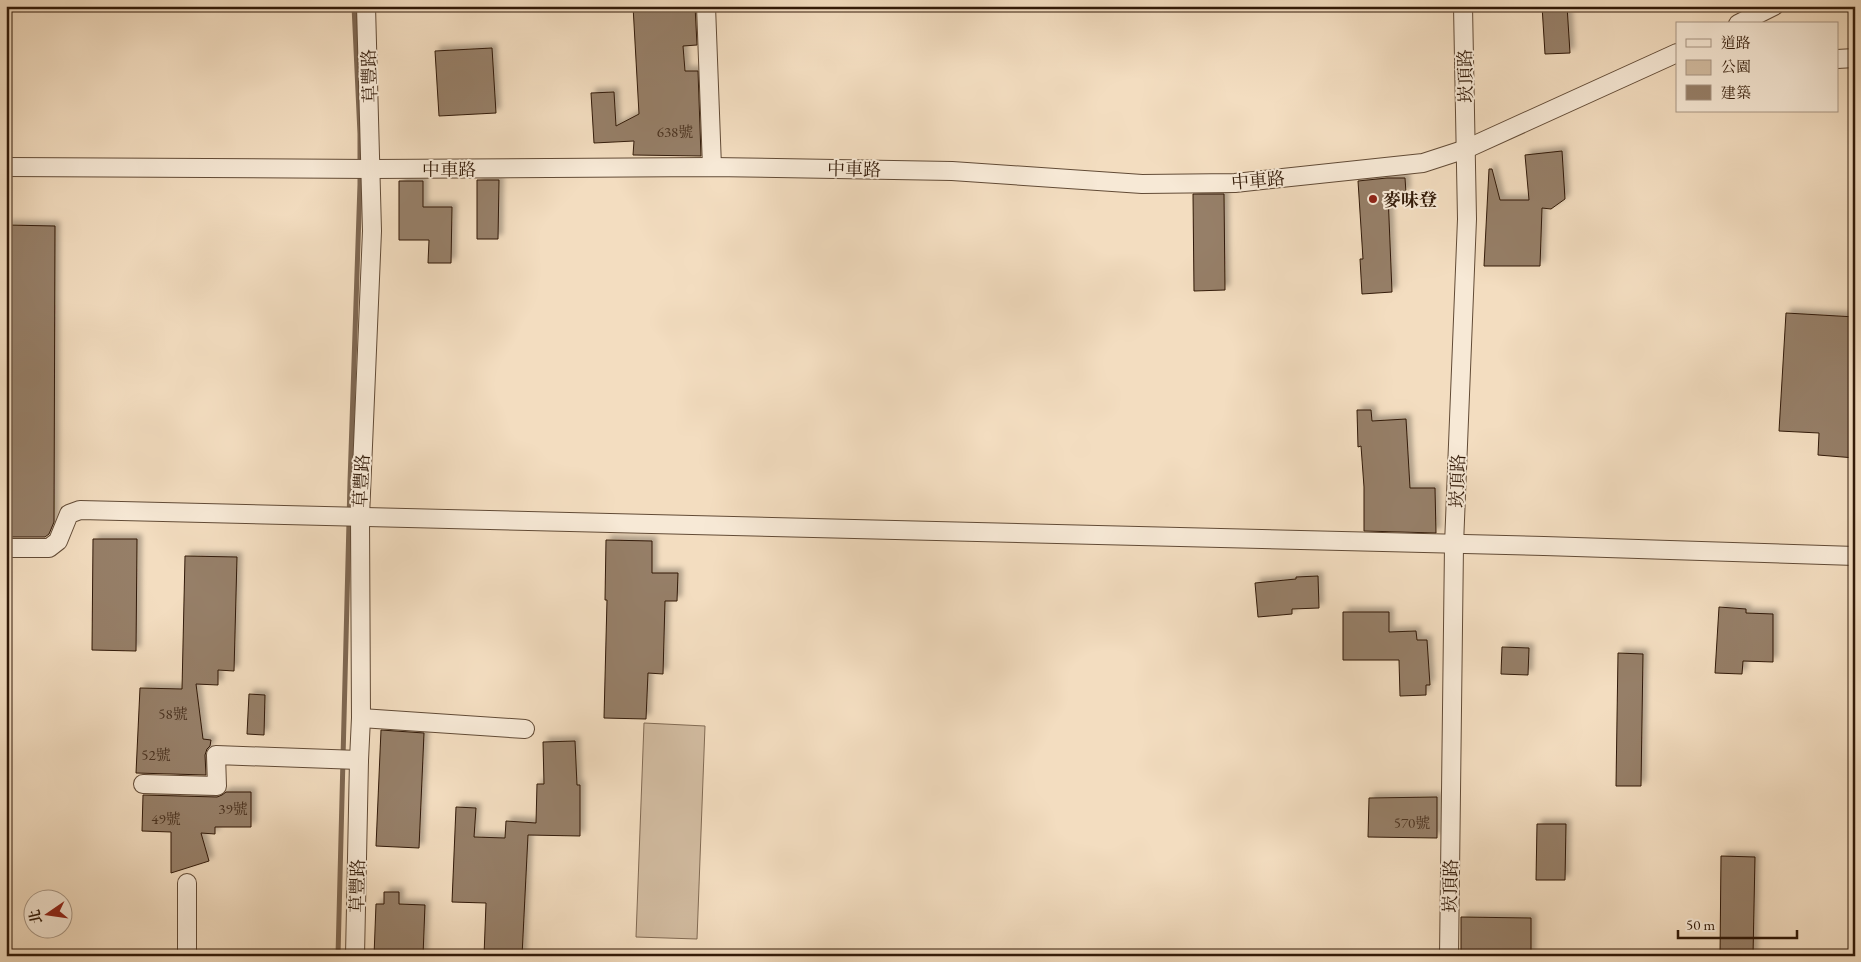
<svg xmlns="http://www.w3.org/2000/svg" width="1861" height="962" font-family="'EB Garamond','Noto Serif TC',serif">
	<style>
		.green { fill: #d2bca1; stroke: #826b54 }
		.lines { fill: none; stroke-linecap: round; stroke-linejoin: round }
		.stream { stroke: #7e6751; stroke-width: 5 }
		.building { fill: #967f68; stroke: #321a08; filter: url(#shadow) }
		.minor-casing { stroke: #624b36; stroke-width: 20 }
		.minor { stroke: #f7e9d6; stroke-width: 18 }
		.poi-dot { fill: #8f2418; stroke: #f7e9d6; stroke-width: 2 }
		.labels { text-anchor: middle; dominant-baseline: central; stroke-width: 4; stroke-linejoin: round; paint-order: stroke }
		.number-label { font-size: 15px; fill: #4b3320 }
		.street-label { font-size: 18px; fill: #321a08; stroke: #f7e9d6 }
		.poi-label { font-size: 18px; font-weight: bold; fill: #321a08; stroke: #f7e9d6; text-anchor: start }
	</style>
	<defs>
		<filter id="shadow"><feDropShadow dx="4.5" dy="-4.5" stdDeviation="2.5" flood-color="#0004"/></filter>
	</defs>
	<rect width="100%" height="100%" fill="#f3ddc0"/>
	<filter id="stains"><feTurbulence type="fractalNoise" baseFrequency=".004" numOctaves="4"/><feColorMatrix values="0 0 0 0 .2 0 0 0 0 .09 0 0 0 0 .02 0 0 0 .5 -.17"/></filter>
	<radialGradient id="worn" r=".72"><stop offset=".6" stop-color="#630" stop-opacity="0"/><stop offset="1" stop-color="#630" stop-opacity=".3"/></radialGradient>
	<polygon class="green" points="644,723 705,726 697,939 636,937"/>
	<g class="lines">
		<polyline class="stream" points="338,956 350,482 360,184 360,134 354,6"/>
	</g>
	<g class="building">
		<polygon points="633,6 695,6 697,45 683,46 685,71 698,71 701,156 633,155 634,141 594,143 591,93 614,92 616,126 639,114"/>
		<polygon points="1542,6 1567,6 1570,53 1545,54"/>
		<polygon points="492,48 496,113 439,116 435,51"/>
		<polygon points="1562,151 1565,199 1551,209 1542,208 1540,266 1484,266 1489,169 1492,169 1500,200 1529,200 1525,155"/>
		<polygon points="1387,178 1405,178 1406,193 1388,194 1392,292 1362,294 1360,259 1363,259 1358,181"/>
		<polygon points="477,180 499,180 498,239 477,239"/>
		<polygon points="399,181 423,181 423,207 452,207 451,263 428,263 429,240 399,240"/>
		<polygon points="1193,194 1224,194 1225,290 1194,291"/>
		<polygon points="6,225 55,226 54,522 49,534 45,537 6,537"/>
		<polygon points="1786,313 1855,317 1855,458 1818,455 1819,433 1779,431"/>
		<polygon points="1357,410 1371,410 1372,421 1406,419 1410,488 1435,488 1436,533 1364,531 1364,487 1361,446 1358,447"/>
		<polygon points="93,539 137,539 136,651 92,650"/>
		<polygon points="606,540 652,541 652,573 678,573 677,601 665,601 663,674 648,673 646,719 604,718 607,600 605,600"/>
		<polygon points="185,556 237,557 234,671 218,670 218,685 196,684 203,739 211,740 210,746 207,749 205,755 206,775 136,773 140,688 182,689"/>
		<polygon points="1318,576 1319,608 1292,609 1292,614 1258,617 1255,583 1296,579 1296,577"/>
		<polygon points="1719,607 1746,609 1746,613 1773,614 1773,662 1743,661 1742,674 1715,673"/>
		<polygon points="1343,612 1389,612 1389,632 1416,631 1417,640 1427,640 1430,685 1426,685 1426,695 1400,696 1399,660 1343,660"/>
		<polygon points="1502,647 1529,648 1528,675 1501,674"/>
		<polygon points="1618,653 1643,654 1641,786 1616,786"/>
		<polygon points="249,694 265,695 264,735 247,734"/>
		<polygon points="381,730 424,733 419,848 376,846"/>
		<polygon points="575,741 577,785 580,785 580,836 528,835 522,956 484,956 486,903 452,902 456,807 476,808 474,837 505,838 506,821 536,823 537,784 544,784 543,742"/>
		<polygon points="226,792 251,792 251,827 215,827 215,834 201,833 209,861 171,873 171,832 142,831 143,795 217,797 222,795"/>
		<polygon points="1437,797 1437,838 1368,837 1369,798"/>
		<polygon points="1537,824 1566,824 1565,880 1536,880"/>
		<polygon points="1721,856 1755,857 1753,956 1720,956"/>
		<polygon points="384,892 399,892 399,904 425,905 423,956 374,956 376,904 384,904"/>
		<polygon points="1461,917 1531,918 1531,956 1461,956"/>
	</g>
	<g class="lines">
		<g class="minor-casing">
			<g id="minor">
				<polyline points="706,6 712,167"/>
				<polyline points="1738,24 1774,6"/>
				<polyline points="1837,59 1855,58"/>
				<polyline points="6,167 372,169 712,167 952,171 1142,184 1235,183 1423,163 1466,149 1677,53"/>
				<polyline points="6,548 49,548 58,541 69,514 80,510 1544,546 1855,556"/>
				<polyline points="361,718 525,729"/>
				<polyline points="143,784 217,786 216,755 359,760"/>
				<polyline points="187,956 187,883"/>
				<polyline points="355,956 359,760 361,718 360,517 372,231 366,6"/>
				<polyline points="1449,956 1454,545 1467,219 1463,6"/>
			</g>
		</g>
		<use href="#minor" class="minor"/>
	</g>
	<circle class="poi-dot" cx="1373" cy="199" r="5"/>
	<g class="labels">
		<g class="number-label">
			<text x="675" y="131">638號</text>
			<text x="173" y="713">58號</text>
			<text x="156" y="754">52號</text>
			<text x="233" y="808">39號</text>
			<text x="166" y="818">49號</text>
			<text x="1412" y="822">570號</text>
		</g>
		<g class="street-label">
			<text transform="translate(369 76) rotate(-92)">草豐路</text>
			<text transform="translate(1465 76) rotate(-91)">崁頂路</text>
			<text x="449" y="169">中車路</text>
			<text transform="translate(854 169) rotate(1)">中車路</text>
			<text transform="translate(1258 180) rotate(-5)">中車路</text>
			<text transform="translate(361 481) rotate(-87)">草豐路</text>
			<text transform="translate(1457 481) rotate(-88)">崁頂路</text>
			<text transform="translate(357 886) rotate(-89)">草豐路</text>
			<text transform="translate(1450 886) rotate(-89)">崁頂路</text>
		</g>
		<g class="poi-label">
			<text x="1383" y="199">麥味登</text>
		</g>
	</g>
	<rect width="1861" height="962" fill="none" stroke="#f3ddc0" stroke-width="25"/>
	<rect x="8" y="8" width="1846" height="947" fill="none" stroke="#321a08" stroke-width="2.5"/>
	<rect x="12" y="12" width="1836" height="937" fill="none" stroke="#321a08"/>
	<rect x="1676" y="22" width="162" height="90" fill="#f7e9d6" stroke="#a89684"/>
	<rect x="1686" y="39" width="25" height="8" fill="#f7e9d6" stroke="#a89684"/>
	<text x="1721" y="48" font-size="15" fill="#321a08">道路</text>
	<rect x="1686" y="60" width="25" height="15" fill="#d2bca1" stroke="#a89684"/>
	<text x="1721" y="72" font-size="15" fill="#321a08">公園</text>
	<rect x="1686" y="85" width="25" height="15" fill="#967f68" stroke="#a89684"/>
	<text x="1721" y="98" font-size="15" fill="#321a08">建築</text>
	<g transform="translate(48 914) rotate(257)"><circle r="24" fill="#f7e9d6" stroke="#a89684"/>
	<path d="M0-4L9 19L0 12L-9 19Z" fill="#8f2418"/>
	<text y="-8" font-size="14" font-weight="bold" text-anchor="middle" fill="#321a08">北</text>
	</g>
	<path d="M1678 930v8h119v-8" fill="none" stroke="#321a08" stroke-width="2.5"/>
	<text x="1686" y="930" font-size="15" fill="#321a08" stroke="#f7e9d6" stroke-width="4" paint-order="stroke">50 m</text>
	<rect width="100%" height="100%" filter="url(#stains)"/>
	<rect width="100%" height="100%" fill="url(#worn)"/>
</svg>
